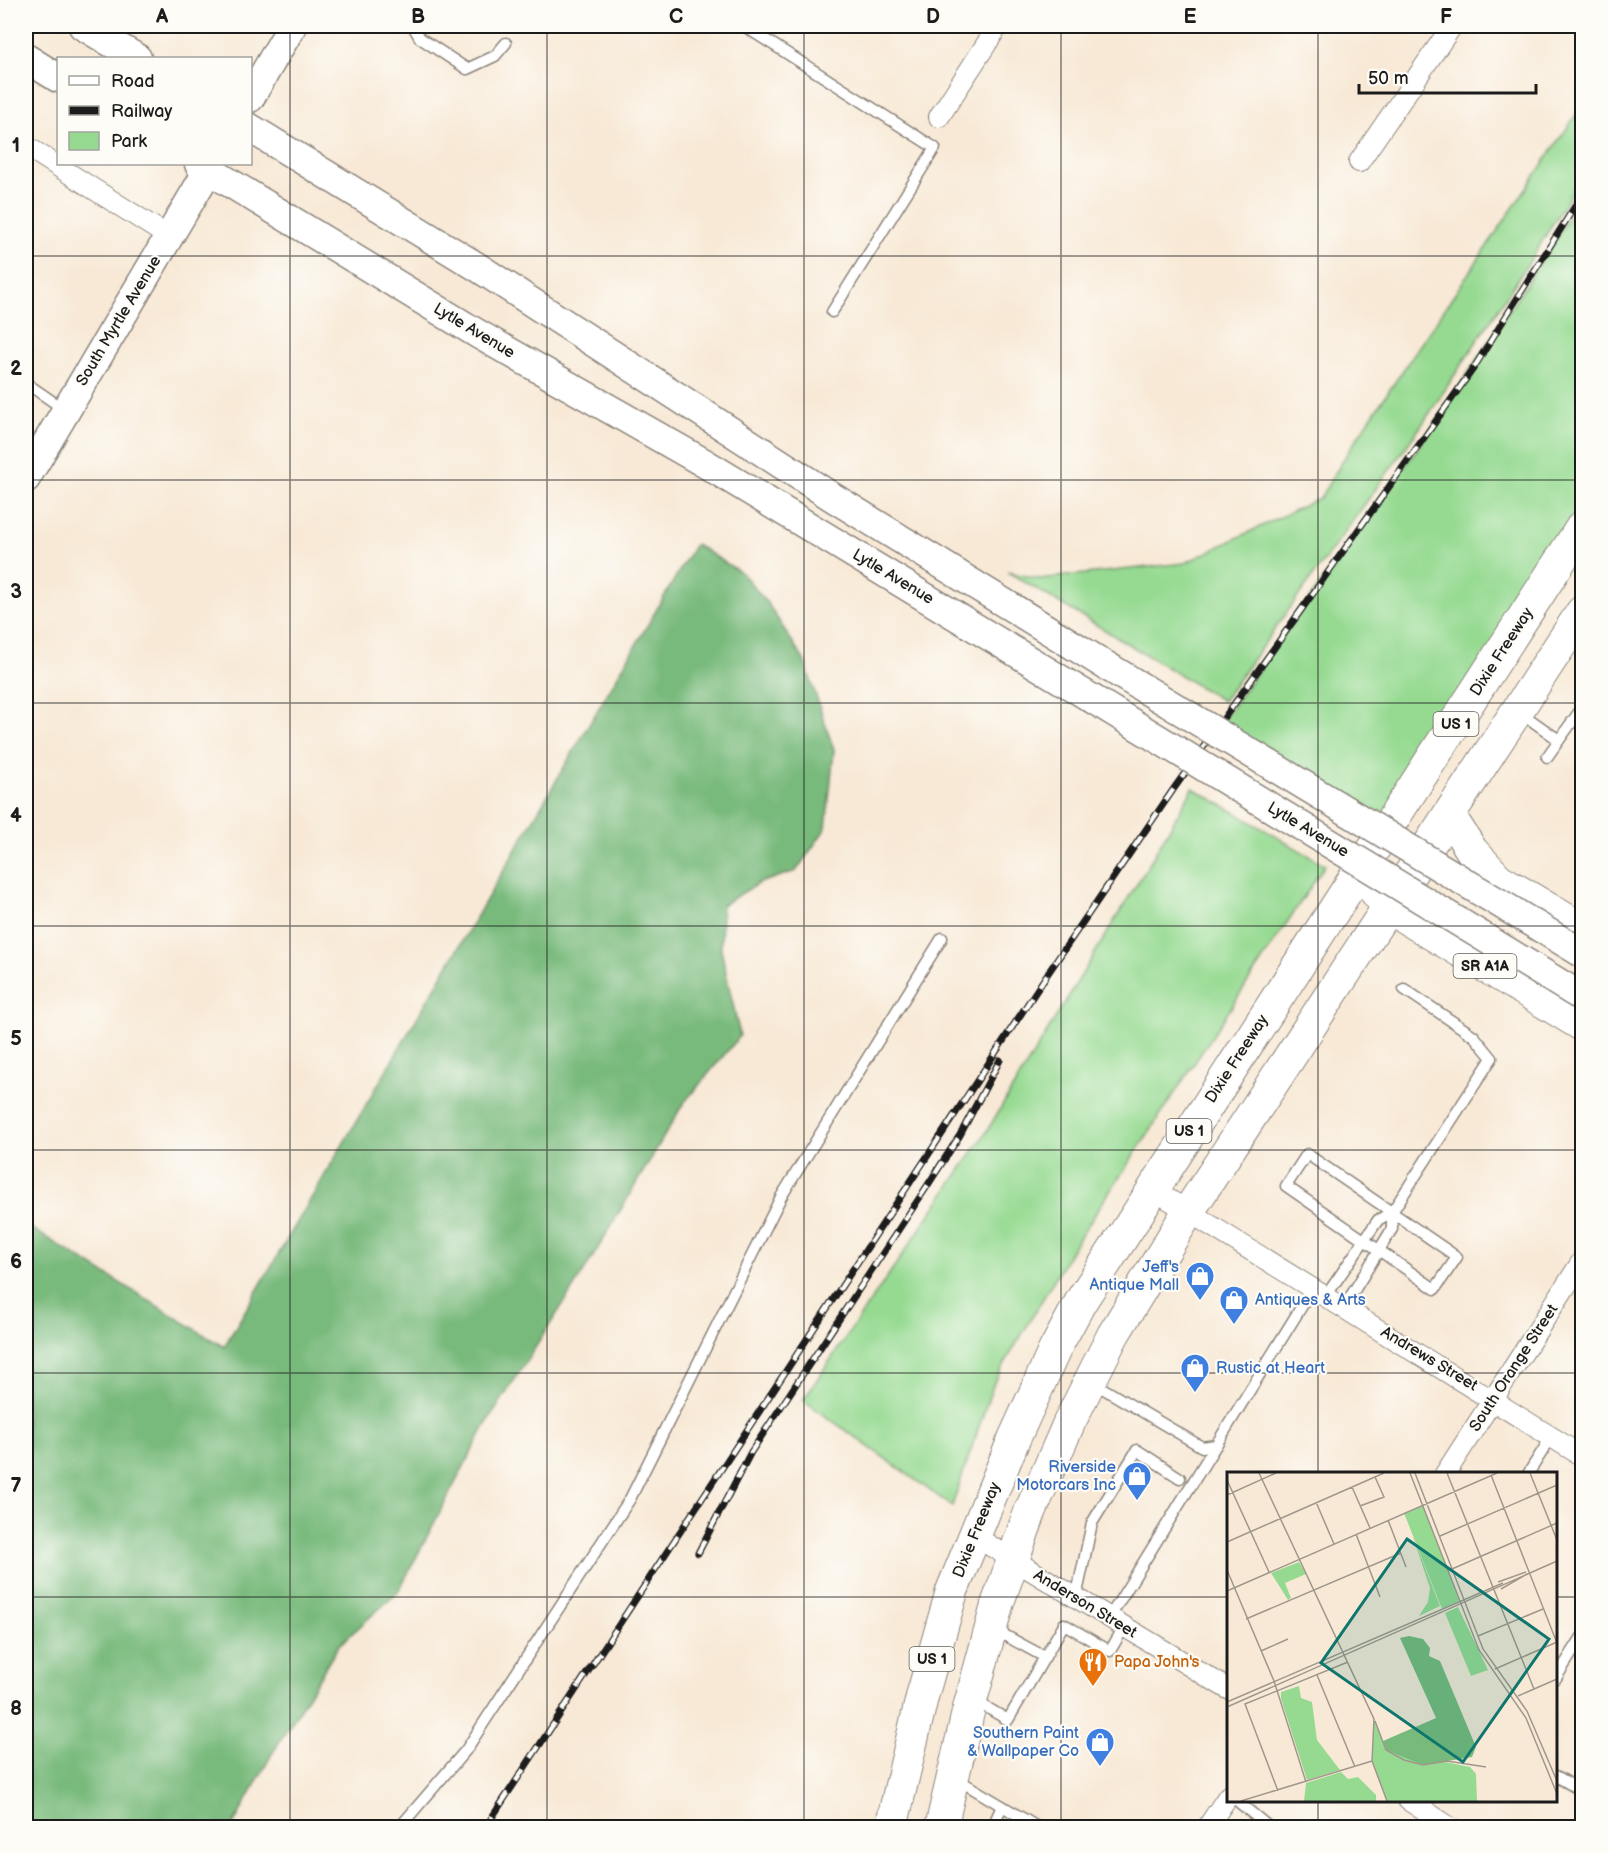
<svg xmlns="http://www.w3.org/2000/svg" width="1608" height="1853" font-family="'Balsamiq Sans',sans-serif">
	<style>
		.green { fill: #96da92; stroke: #597b57; stroke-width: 1.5 }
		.forest { fill: #78ba7c; stroke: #4a6b4c; stroke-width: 1.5 }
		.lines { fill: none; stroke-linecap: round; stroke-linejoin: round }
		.lane-casing { stroke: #8a8279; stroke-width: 13 }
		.street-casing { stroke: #8a8279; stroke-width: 22 }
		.secondary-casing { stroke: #8a8279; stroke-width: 31 }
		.primary-casing { stroke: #8a8279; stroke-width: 34 }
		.lane { stroke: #fff; stroke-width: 10 }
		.street { stroke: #fff; stroke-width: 20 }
		.secondary { stroke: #fff; stroke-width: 28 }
		.primary { stroke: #fff; stroke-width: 32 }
		.rail-casing { stroke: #1c1c1c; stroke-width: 7 }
		.rail { stroke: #fdfcf7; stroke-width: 4.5; stroke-dasharray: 14; stroke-linecap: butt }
		.secondary-bridge-casing { stroke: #8a8279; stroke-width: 31; stroke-linecap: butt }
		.secondary-bridge { stroke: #fff; stroke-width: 28 }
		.grid { fill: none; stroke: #1c1c1c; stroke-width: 1.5; stroke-opacity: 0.55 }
		.labels { text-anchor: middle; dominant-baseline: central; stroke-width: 4.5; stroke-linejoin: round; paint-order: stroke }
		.shield { fill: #fdfcf7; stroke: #605f5e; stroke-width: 1.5 }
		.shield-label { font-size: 15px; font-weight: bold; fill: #1c1c1c }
		.street-label { font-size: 16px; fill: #1c1c1c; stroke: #fdfcf7 }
		.shop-label { font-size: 16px; fill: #366cbe; stroke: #fdfcf7; text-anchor: end }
		.food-label { font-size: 16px; fill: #c56008; stroke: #fdfcf7; text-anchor: start }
		.inset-road { fill: none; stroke: #a0978c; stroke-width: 1.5 }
		.view { fill: #0f766e; fill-opacity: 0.15; stroke: #0f766e; stroke-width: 3 }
		.inset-edge { fill: none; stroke: #1c1c1c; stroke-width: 3 }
		.neatline { fill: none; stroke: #1c1c1c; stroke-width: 2 }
		.grid-label { font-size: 20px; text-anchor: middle; font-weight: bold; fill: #1c1c1c }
	</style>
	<rect width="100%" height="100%" fill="#fdfcf7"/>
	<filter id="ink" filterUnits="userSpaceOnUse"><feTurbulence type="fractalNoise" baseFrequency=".0167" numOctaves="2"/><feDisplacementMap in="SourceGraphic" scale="12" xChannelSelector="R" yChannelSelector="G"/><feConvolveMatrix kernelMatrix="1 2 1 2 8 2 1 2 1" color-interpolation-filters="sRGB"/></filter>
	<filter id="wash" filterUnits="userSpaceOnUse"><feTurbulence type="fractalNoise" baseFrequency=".008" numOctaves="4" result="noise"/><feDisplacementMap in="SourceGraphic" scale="24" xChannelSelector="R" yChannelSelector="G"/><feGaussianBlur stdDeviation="1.35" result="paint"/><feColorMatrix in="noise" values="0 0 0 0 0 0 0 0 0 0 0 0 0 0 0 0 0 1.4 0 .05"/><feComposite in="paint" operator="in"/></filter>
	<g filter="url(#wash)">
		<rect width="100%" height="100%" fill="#f8e9d6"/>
		<g class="green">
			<polygon points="1582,106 1582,175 1535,253 1421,426 1223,701 1008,572 1040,579 1185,563 1320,498 1353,444"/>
			<polygon points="1582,195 1582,527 1387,828 1215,731 1430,431 1544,257"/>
			<polygon points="1193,788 1325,865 1072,1249 994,1382 952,1506 803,1400 985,1134 1146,869"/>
		</g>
		<polygon class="forest" points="695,544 742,573 768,604 804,660 834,750 826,828 796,871 759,883 722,905 721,950 740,1036 683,1104 588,1265 485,1426 398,1592 339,1645 272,1754 232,1827 28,1827 26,1824 26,1225 224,1347"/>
	</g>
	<g filter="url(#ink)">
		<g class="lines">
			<g class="lane-casing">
				<g id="lane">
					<polyline points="413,26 420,38 467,69 495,56 506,43"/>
					<polyline points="744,26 935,148 832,312"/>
					<polyline points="26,383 65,410"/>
					<polyline points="1521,713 1559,740 1582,708"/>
					<polyline points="1547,757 1559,740"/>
					<polygon points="1307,1154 1457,1257 1435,1289 1286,1186"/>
					<polyline points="1326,1296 1378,1220 1392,1212 1492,1058 1474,1036 1404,989"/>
					<polyline points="1344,1307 1392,1229 1392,1212"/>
					<polyline points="1092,1382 1202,1447 1216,1445 1313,1288"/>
					<polyline points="1528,1474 1552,1436"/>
					<polyline points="1076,1598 1092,1523 1137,1450 1180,1478"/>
					<polyline points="1109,1618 1216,1445"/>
					<polyline points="993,1629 1045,1657"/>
					<polyline points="1556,1678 1582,1637"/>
					<polyline points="974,1700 1008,1720 1064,1624 1110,1651 1124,1627"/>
					<polyline points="1556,1776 1582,1791"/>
					<polyline points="957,1779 1039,1828"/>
					<polyline points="1236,1800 1270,1828"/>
					<polyline points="399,1828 466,1750 630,1499 781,1197 942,938"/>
					<polyline points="992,1828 1002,1806"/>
				</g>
			</g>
			<g class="street-casing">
				<g id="street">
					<polyline points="939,117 998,26"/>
					<polyline points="26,146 169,237"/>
					<polyline points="1359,162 1452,26"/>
					<polyline points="1152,1189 1582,1456"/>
					<polyline points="1445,1474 1582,1261"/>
					<polyline points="974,1536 1228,1689"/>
					<polyline points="1408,1800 1451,1828"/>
					<polyline points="1207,1828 1228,1796"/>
				</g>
			</g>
			<g class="secondary-casing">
				<g id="secondary">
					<polyline points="83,26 137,58"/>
					<polyline points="26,58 58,78"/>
					<polyline points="250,98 292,26"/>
					<polyline points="250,128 479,268 829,495 1110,668"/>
					<polyline points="199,164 478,334 706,464 1091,698"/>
					<polyline points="26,478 212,164"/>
				</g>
			</g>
			<g class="primary-casing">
				<g id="primary">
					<polyline points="1449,815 1472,851 1498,879 1582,929"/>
					<polyline points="1376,892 1388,907 1582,1025"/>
					<polyline points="891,1828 923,1693 952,1591 1014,1439 1055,1349 1081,1301 1582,527"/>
					<polyline points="941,1828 969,1708 998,1602 1013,1560 1030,1512 1069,1423 1113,1335 1188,1212 1582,612"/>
				</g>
			</g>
			<use href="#lane" class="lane"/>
			<use href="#street" class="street"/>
			<use href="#secondary" class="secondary"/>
			<use href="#primary" class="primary"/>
			<g class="rail-casing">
				<g id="rail">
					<polyline points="698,1553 751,1452 924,1191 960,1135 1000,1060"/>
					<polyline points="485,1828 1046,976 1175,787 1473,369 1582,195"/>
				</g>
			</g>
			<use href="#rail" class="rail"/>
			<g class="secondary-bridge-casing">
				<g id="secondary-bridge">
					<polyline points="1110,668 1582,953"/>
					<polyline points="1091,698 1582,997"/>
				</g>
			</g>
			<use href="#secondary-bridge" class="secondary-bridge"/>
		</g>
	</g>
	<path class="grid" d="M290,26V1828M547,26V1828M804,26V1828M1061,26V1828M1318,26V1474M26,256H1582M26,480H1582M26,703H1582M26,926H1582M26,1150H1582M26,1373H1582M26,1597H1228M1556,1597H1582M1318,1800V1828"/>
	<defs>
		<g id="shop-pin" transform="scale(1.5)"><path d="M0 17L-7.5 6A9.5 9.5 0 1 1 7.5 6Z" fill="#3f7fe0" stroke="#fdfcf7"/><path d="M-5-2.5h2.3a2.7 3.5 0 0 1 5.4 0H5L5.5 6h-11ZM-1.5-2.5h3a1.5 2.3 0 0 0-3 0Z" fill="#fff"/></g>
		<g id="restaurant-pin" transform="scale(1.5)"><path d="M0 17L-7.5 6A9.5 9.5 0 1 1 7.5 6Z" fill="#e8710a" stroke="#fdfcf7"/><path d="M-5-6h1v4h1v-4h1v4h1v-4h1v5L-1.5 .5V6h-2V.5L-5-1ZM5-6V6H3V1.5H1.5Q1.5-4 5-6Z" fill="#fff"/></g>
	</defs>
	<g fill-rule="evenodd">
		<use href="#shop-pin" x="1200" y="1276"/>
		<use href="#shop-pin" x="1234" y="1300"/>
		<use href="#shop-pin" x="1195" y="1368"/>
		<use href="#shop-pin" x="1137" y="1476"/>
		<use href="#restaurant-pin" x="1093" y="1662"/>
		<use href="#shop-pin" x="1100" y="1742"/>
	</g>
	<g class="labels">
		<g class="shield">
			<rect x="1433.5" y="712" width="45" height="24" rx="4.5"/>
			<rect x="1453.5" y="954" width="63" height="24" rx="4.5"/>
			<rect x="1166.5" y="1119" width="45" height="24" rx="4.5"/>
			<rect x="909.5" y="1647" width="45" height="24" rx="4.5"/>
		</g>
		<g class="shield-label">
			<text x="1456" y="724">US 1</text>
			<text x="1485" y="966">SR A1A</text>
			<text x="1189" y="1131">US 1</text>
			<text x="932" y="1659">US 1</text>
		</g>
		<g class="street-label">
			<text transform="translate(119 321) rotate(-59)">South Myrtle Avenue</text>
			<text transform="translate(474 331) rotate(31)">Lytle Avenue</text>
			<text transform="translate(893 577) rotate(31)">Lytle Avenue</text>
			<text transform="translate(1502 652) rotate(-57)">Dixie Freeway</text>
			<text transform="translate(1308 830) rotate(31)">Lytle Avenue</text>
			<text transform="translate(1237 1059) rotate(-57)">Dixie Freeway</text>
			<text transform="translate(1429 1359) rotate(31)">Andrews Street</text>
			<text transform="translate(1514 1368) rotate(-57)">South Orange Street</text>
			<text transform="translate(977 1530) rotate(-68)">Dixie Freeway</text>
			<text transform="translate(1085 1604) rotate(31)">Anderson Street</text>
		</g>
		<g class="shop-label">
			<text x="1179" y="1267">Jeff's<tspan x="1179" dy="18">Antique Mall</tspan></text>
			<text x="1255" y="1300" text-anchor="start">Antiques &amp; Arts</text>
			<text x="1216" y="1368" text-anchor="start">Rustic at Heart</text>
			<text x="1116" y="1467">Riverside<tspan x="1116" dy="18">Motorcars Inc</tspan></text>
			<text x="1079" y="1733">Southern Paint<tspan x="1079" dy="18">&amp; Wallpaper Co</tspan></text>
		</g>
		<g class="food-label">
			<text x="1114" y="1662">Papa John's</text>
		</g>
	</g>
	<g transform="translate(1227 1472)">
		<rect width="330" height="330" fill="#f8e9d6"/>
		<path d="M196,33L232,129L215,137L177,41ZM185,62L213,134L192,144L201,130L203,116ZM72,90L79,102L58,111L64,126L61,128L44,101ZM231,135L261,198L244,204L218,141ZM72,214L74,226L85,230L90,268L113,298L80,308L54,227V220ZM147,247L159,278L243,295L249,302L250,329H160L145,289ZM114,300L121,307L131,305L149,323V329H77L79,311Z" fill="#96da92"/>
		<path d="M182,164L196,167L203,176L202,184L213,189L249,275L245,285L196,293L159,278L156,269L209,246L173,166Z" fill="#78ba7c"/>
		<path class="inset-road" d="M32,1L147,247L145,289L160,329M183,1L252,178L299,246L330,322M188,1L256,177L300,239L330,309M220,1L307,217M303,1L330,68M264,3L330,171M0,8L42,100M125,15L143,56M0,23L49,1M89,30L107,72M133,34L157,25L148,5M161,48L179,95M129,62L153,125M213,64L330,13M0,70L157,1M225,97L330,51M0,98L47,209L79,310M271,110L299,100M274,117L300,102M0,119L270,1M19,147L174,81M251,164L316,137M34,179L61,167M268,197L330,170M90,203L128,295M291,224L330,207M0,230L276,111M0,235L330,89M148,249L159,278L177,288L196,293L220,289L259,295M51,319L18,232L121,190M14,329L145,289"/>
		<path class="view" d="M180,67L322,167L236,290L94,191Z"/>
		<rect width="330" height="330" class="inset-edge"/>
	</g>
	<rect width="1608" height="1853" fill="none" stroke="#fdfcf7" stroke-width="66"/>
	<rect x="57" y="57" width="195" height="108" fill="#fdfcf7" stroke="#a3a29f" stroke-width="1.5"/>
	<rect x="69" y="76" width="30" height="9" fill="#ffffff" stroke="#a3a29f" stroke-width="1.5"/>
	<text x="111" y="87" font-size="18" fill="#1c1c1c">Road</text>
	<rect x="69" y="106" width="30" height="9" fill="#1c1c1c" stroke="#a3a29f" stroke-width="1.5"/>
	<text x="111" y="117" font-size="18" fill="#1c1c1c">Railway</text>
	<rect x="69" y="132" width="30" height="18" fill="#96da92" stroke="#a3a29f" stroke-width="1.5"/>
	<text x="111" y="147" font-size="18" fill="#1c1c1c">Park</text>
	<path d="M1359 84v9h177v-9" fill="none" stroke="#1c1c1c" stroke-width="3"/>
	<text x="1368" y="84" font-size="18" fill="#1c1c1c" stroke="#fdfcf7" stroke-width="4.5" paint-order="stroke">50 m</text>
	<rect x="33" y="33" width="1542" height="1787" class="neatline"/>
	<g class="grid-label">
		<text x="162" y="23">A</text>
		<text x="418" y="23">B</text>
		<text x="676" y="23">C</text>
		<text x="933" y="23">D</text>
		<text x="1190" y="23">E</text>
		<text x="1446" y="23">F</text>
		<text x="16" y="152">1</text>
		<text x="16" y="375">2</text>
		<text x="16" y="598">3</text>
		<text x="16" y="822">4</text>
		<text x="16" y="1045">5</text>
		<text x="16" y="1268">6</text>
		<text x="16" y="1492">7</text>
		<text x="16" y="1715">8</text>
	</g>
</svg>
